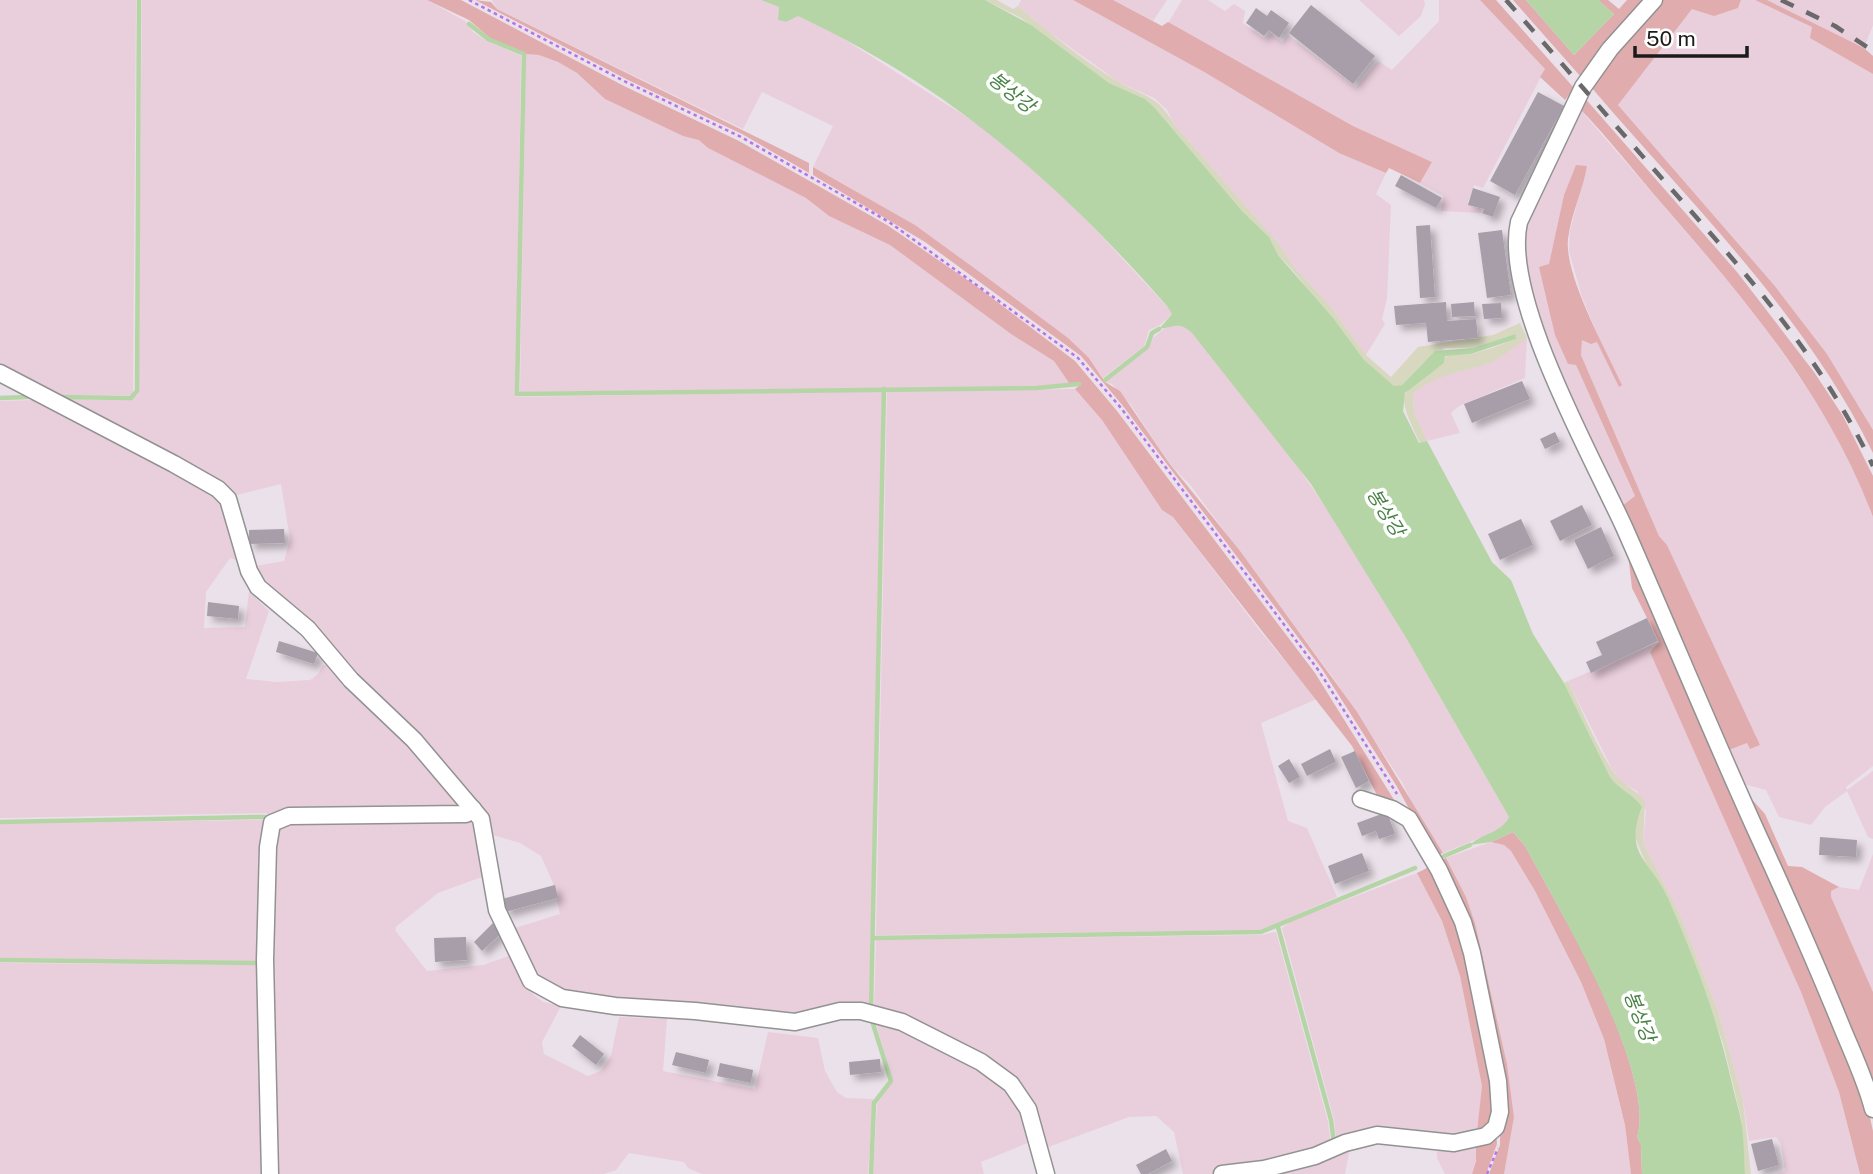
<svg xmlns="http://www.w3.org/2000/svg" width="1873" height="1174" font-family="'Public Sans','Noto Sans KR',sans-serif">
	<style>
		.farmland { fill: #e9cedb }
		.grass { fill: #e1acae }
		.wetland { fill: #d8d8c0 }
		.water { fill: #b5d5a6 }
		.lines { fill: none; stroke-linecap: round; stroke-linejoin: round }
		.stream { stroke: #b5d5a6; stroke-width: 4.5 }
		.building { fill: #a89ea9; filter: url(#shadow) }
		.street-casing { stroke: #929292; stroke-width: 19 }
		.path { stroke: #b574ea; stroke-width: 2.5; stroke-dasharray: 3.5 3.5; stroke-linecap: butt }
		.street { stroke: #fff; stroke-width: 16 }
		.rail { stroke: #696969; stroke-width: 4.5; stroke-dasharray: 14 14; stroke-linecap: butt }
		.labels { text-anchor: middle; dominant-baseline: central; stroke-width: 7; stroke-linejoin: round; paint-order: stroke }
		.water-label { font-size: 19px; font-style: italic; fill: #488345; stroke: #fff }
	</style>
	<defs>
		<filter id="shadow"><feDropShadow dx="5.5" dy="5.5" stdDeviation="3.5" flood-color="#0004"/></filter>
	</defs>
	<rect width="100%" height="100%" fill="#ebe1ea"/>
	<g class="farmland">
		<polygon points="0,0 136,0 133,395 45,395 0,370"/>
		<polygon points="142,0 427,0 465,21 473,32 485,40 521,56 516,397 883,391 869,1010 810,1018 595,1002 531,980 512,929 560,914 553,883 541,856 520,843 489,834 486,824 271,599 250,567 284,561 290,539 281,484 229,497 53,399 129,400 138,395"/>
		<polygon points="492,0 761,0 779,7 778,20 786,22 798,16 836,34 990,132 1066,198 1173,313 1160,325 1149,330 1144,346 1103,378 1089,358 981,273 915,225 813,167 833,126 762,92 743,129 497,9"/>
		<polygon points="1021,0 1073,0 1206,73 1339,153 1386,173 1376,194 1391,205 1387,298 1382,319 1385,324 1366,355 1331,307 1294,267 1279,244 1174,124 1167,110 1154,98 1120,83 1049,32 1018,6"/>
		<polygon points="1113,0 1167,0 1153,21"/>
		<polygon points="1182,0 1208,0 1225,11 1234,4 1245,11 1243,23 1264,38 1271,34 1282,42 1288,35 1356,87 1378,61 1392,70 1439,21 1439,0 1480,0 1545,69 1483,188 1474,185 1468,202 1482,208 1481,213 1441,211 1443,196 1420,183 1432,162 1353,126 1168,23"/>
		<polygon points="1359,0 1424,0 1425,4 1421,16 1399,36"/>
		<polygon points="1741,0 1755,0 1812,27 1811,38 1873,74 1873,430 1827,354 1774,285 1618,105 1692,9 1738,8"/>
		<polygon points="1767,0 1873,0 1873,25 1864,48"/>
		<polygon points="526,54 539,55 558,62 577,73 605,99 683,136 699,139 708,148 806,198 829,216 890,245 1011,334 1054,361 1069,383 1037,387 520,392"/>
		<polygon points="1577,106 1747,302 1828,418 1863,491 1873,517 1873,766 1846,787 1847,790 1873,771 1873,839 1868,837 1847,791 1825,807 1811,825 1779,817 1766,790 1744,784 1729,750 1747,743 1750,749 1760,745 1667,545 1659,536 1581,355 1582,340 1597,341 1619,386 1582,297 1569,251 1570,230 1587,166 1576,166 1564,195 1549,265 1539,267 1568,364 1576,365 1635,496 1622,506 1588,442 1535,314 1521,255 1524,225"/>
		<polygon points="1176,324 1183,325 1192,333 1227,375 1279,440 1334,519 1405,636 1509,817 1499,830 1443,853 1418,815 1402,782 1332,676 1191,486 1169,463 1131,405 1112,384 1105,382 1149,347 1153,338 1164,329"/>
		<polygon points="1527,338 1525,378 1459,406 1451,413 1460,433 1427,441 1414,412 1413,394 1426,383 1448,372 1487,364"/>
		<polygon points="1075,389 1102,420 1162,510 1173,517 1260,631 1317,699 1261,723 1288,821 1307,828 1337,897 1261,930 876,935 887,391"/>
		<polygon points="35,400 210,493 219,502 225,512 238,561 230,558 206,592 204,628 245,627 249,591 269,611 246,679 277,682 310,680 318,674 323,665 330,665 436,774 464,808 272,818 266,813 0,818 0,401"/>
		<polygon points="1659,642 1727,821 1801,992 1839,1092 1860,1174 1776,1174 1785,1171 1781,1144 1776,1137 1749,1141 1743,1100 1718,1011 1681,917 1643,843 1646,811 1637,791 1623,783 1612,769 1568,681"/>
		<polygon points="469,818 478,837 487,875 438,893 397,926 395,930 427,971 483,965 509,956 523,983 534,995 543,1002 561,1006 542,1042 544,1054 588,1076 601,1071 611,1056 619,1017 667,1019 663,1071 755,1089 768,1032 818,1038 825,1071 837,1092 846,1098 873,1099 868,1174 702,1174 688,1168 684,1162 629,1153 616,1170 604,1174 274,1174 271,840 276,830 295,823"/>
		<polygon points="264,820 267,825 262,961 0,958 0,824"/>
		<polygon points="1491,842 1504,845 1511,851 1535,891 1581,982 1604,1039 1625,1125 1631,1174 1504,1174 1514,1117 1507,1064 1475,923 1466,897 1446,858"/>
		<polygon points="1873,854 1873,992 1830,897 1831,891 1839,887 1859,890"/>
		<polygon points="1417,873 1442,921 1460,976 1482,1086 1480,1127 1467,1140 1337,1144 1334,1119 1282,928 1293,920"/>
		<polygon points="1276,932 1328,1122 1331,1147 1215,1174 1183,1174 1174,1132 1156,1116 1129,1117 1043,1149 1021,1091 874,1010 876,940 1262,935"/>
		<polygon points="0,963 261,965 265,1174 0,1174"/>
		<polygon points="875,1020 908,1032 967,1061 1012,1091 1035,1140 981,1162 984,1174 873,1174 877,1104 893,1081"/>
		<polygon points="1350,1148 1345,1174 1281,1174 1299,1168"/>
		<polygon points="1470,1148 1476,1148 1477,1155 1472,1174 1445,1174 1437,1158 1437,1151"/>
	</g>
	<g class="grass">
		<polygon points="427,0 461,0 624,86 739,141 887,225 979,288 1075,361 1117,411 1315,673 1401,811 1380,801 1352,746 1173,517 1162,510 1102,420 1075,389 1081,384 1069,383 1054,361 1011,334 890,245 829,216 806,198 708,148 699,140 683,136 605,99 577,73 558,62 539,55 526,54 490,38 469,20"/>
		<polygon points="475,0 491,2 497,9 809,163 809,173 742,134 628,80"/>
		<polygon points="1073,0 1113,0 1162,26 1168,22 1353,126 1432,162 1420,183 1389,168 1386,173 1339,153 1206,73"/>
		<polygon points="1480,0 1496,0 1574,88 1565,100 1540,77 1545,69"/>
		<polygon points="1513,0 1526,0 1574,55 1614,14 1598,0 1608,0 1619,9 1627,0 1648,0 1581,77"/>
		<path d="M1660,0H1741L1738,8L1714,16L1692,9L1618,105L1774,285L1827,354L1873,430V453C1805,314 1691,204 1591,87L1612,54Z"/>
		<polygon points="1755,0 1767,0 1864,48 1873,56 1873,74 1810,38 1812,27"/>
		<path d="M1583,96L1737,272L1814,372L1843,416L1873,476V517C1828,397 1747,301 1664,206C1635,173 1608,137 1577,106Z"/>
		<path d="M1576,165L1587,166C1583,190 1571,214 1568,239C1564,275 1606,350 1622,385L1619,387L1597,342L1591,344L1582,340L1581,355L1659,536L1667,545L1760,745L1750,749L1747,743L1729,750L1622,506L1635,496L1576,365L1568,364L1555,335L1539,267L1549,264L1564,195Z"/>
		<polygon points="813,167 915,225 981,273 1068,338 1089,358 1105,382 1120,391 1169,463 1240,551 1357,712 1443,853 1435,856 1396,785 1322,669 1123,406 1081,356 925,242 813,175"/>
		<polygon points="1627,545 1867,1105 1873,1131 1873,1174 1860,1174 1839,1092 1801,992 1650,652 1659,642 1632,588"/>
		<polygon points="1748,795 1765,814 1788,866 1802,867 1839,887 1831,891 1831,897 1873,992 1873,1093"/>
		<path d="M1513,832L1525,846L1598,979C1613,1019 1650,1097 1637,1137L1641,1145L1642,1174H1631L1625,1125L1604,1039L1581,982L1535,891L1511,851L1504,845L1491,842Z"/>
		<polygon points="1446,858 1466,897 1475,923 1507,1064 1514,1117 1504,1174 1489,1174 1500,1145 1501,1081 1438,862"/>
		<polygon points="1433,865 1460,923 1489,1051 1494,1126 1477,1132 1482,1086 1460,976 1442,921 1417,873"/>
		<polygon points="1496,1132 1497,1144 1486,1174 1472,1174 1476,1161 1476,1148 1470,1148"/>
	</g>
	<g class="wetland">
		<path d="M985,0H997L1013,9L1018,6C1050,33 1083,61 1119,82C1144,97 1158,95 1174,124L1279,244L1294,267L1331,307L1366,355L1391,377L1418,347L1493,335L1520,323L1527,338C1514,347 1499,360 1484,365C1457,373 1436,374 1413,394L1414,412L1427,441L1420,443C1396,391 1396,396 1444,363L1445,357C1453,352 1463,356 1472,354C1487,350 1502,345 1515,339V334L1473,348H1445L1423,363L1402,385L1394,386C1345,356 1319,294 1278,255L1269,237L1242,211L1154,107L1145,99L1109,83L1021,18Z"/>
		<path d="M1568,681C1582,710 1595,744 1613,771C1622,784 1635,789 1645,801L1643,843L1681,917L1718,1011L1743,1100L1751,1174H1745L1741,1118L1723,1043L1689,948L1666,894L1646,864L1635,837L1634,830L1642,807C1634,794 1619,790 1610,777L1564,683Z"/>
	</g>
	<g class="water">
		<path d="M761,0H985L1031,25L1109,83L1145,99L1154,107L1242,211L1269,237L1278,255L1333,318L1364,360L1394,386L1402,385L1435,351L1473,348L1515,334L1516,339L1471,354L1445,356L1444,363L1405,393L1403,411L1419,443L1427,441L1492,562L1511,580L1533,634L1564,683L1610,777C1619,790 1634,794 1642,807C1623,855 1650,859 1668,898C1695,959 1718,1020 1732,1084C1735,1098 1740,1112 1742,1126C1744,1142 1744,1158 1745,1174H1642L1641,1145L1637,1137C1657,1073 1557,906 1525,846L1513,832L1491,842L1470,845C1483,832 1499,835 1509,817L1405,636L1311,484L1192,333C1179,321 1175,327 1159,329L1172,314L1167,306C1059,183 948,86 798,16L786,22L778,20L779,7Z"/>
		<polygon points="1526,0 1598,0 1614,14 1574,55"/>
	</g>
	<g class="lines">
		<g class="stream">
			<polyline points="469,24 488,39 524,54 517,394 1037,388 1079,384"/>
			<polyline points="1105,380 1147,347 1152,333 1159,329"/>
			<polyline points="56,397 131,398 137,391 139,0"/>
			<polyline points="0,398 27,397"/>
			<polyline points="0,822 255,817 266,817 268,821"/>
			<polyline points="1444,856 1470,845"/>
			<polyline points="1278,927 1331,1120 1334,1143"/>
			<polyline points="873,938 1261,932 1415,868"/>
			<polyline points="0,960 259,963"/>
			<polyline points="871,1010 884,389"/>
			<polyline points="871,1174 874,1103 891,1081 873,1024"/>
		</g>
	</g>
	<g class="building">
		<polygon points="1311,5 1375,56 1353,84 1289,33"/>
		<polygon points="1256,8 1267,16 1271,10 1289,23 1279,38 1269,30 1264,36 1246,23"/>
		<polygon points="1538,92 1564,106 1515,195 1490,181"/>
		<polygon points="1401,175 1442,198 1436,208 1395,186"/>
		<polygon points="1473,188 1500,197 1493,217 1482,213 1484,209 1468,205"/>
		<polygon points="1430,225 1435,297 1420,298 1416,226"/>
		<polygon points="1502,230 1511,295 1487,298 1478,233"/>
		<polygon points="1446,302 1447,321 1476,319 1478,338 1428,342 1426,323 1396,325 1394,306"/>
		<polygon points="1474,302 1475,316 1452,317 1451,304"/>
		<polygon points="1501,303 1502,318 1484,319 1482,304"/>
		<polygon points="1522,381 1530,399 1472,423 1464,404"/>
		<polygon points="1555,432 1560,442 1545,449 1540,439"/>
		<polygon points="1582,505 1592,525 1560,541 1550,521"/>
		<polygon points="1521,519 1533,545 1500,560 1488,534"/>
		<polygon points="1601,527 1614,556 1588,569 1574,540"/>
		<polygon points="284,529 285,543 249,544 249,530"/>
		<polygon points="208,602 239,606 238,619 207,616"/>
		<polygon points="1647,618 1658,641 1591,673 1586,662 1602,655 1596,642"/>
		<polygon points="279,641 318,653 314,664 276,652"/>
		<polygon points="1330,749 1336,762 1307,776 1301,764"/>
		<polygon points="1355,751 1369,781 1356,788 1341,757"/>
		<polygon points="1289,759 1300,777 1289,783 1278,766"/>
		<polygon points="1387,812 1395,834 1379,839 1376,831 1362,836 1357,823"/>
		<polygon points="1820,837 1857,840 1856,857 1819,855"/>
		<polygon points="1362,853 1369,871 1335,884 1328,866"/>
		<polygon points="555,885 558,898 505,912 502,899"/>
		<polygon points="493,923 502,933 482,951 474,942"/>
		<polygon points="466,937 467,960 435,962 434,938"/>
		<polygon points="580,1035 604,1054 596,1065 572,1046"/>
		<polygon points="676,1052 709,1060 706,1073 672,1065"/>
		<polygon points="880,1059 881,1072 850,1075 849,1062"/>
		<polygon points="720,1063 753,1070 751,1083 717,1076"/>
		<polygon points="1772,1139 1779,1165 1758,1171 1751,1144"/>
		<polygon points="1166,1149 1172,1161 1148,1174 1141,1174 1136,1165"/>
	</g>
	<g class="lines">
		<g class="street-casing">
			<g id="street">
				<path d="M1654,0L1610,49L1583,87L1519,222C1502,298 1592,456 1625,529C1670,631 1712,734 1758,835C1787,898 1815,961 1841,1025C1852,1052 1866,1081 1873,1109"/>
				<polyline points="0,373 174,464 218,489 228,499 249,571 258,587 308,629 351,680 414,740 481,819 497,910 531,981 562,998 615,1006 695,1011 795,1022 840,1011 861,1011 902,1022 981,1062 1011,1084 1028,1109 1046,1174"/>
				<polyline points="270,1174 265,960 268,847 272,823 289,816 466,814 473,809"/>
				<polyline points="1222,1174 1264,1169 1315,1156 1345,1143 1377,1135 1454,1143 1486,1136 1496,1127 1500,1112 1498,1081 1472,953 1463,922 1439,870 1409,819 1392,809 1361,799"/>
			</g>
		</g>
		<g class="path">
			<polyline points="469,0 626,82 741,137 889,222 1078,358 1121,408 1319,671 1397,794"/>
			<polyline points="1487,1174 1498,1148"/>
		</g>
		<use href="#street" class="street"/>
		<g class="rail">
			<path d="M1506,0C1560,61 1613,123 1667,184C1745,272 1822,358 1873,466"/>
			<polyline points="1781,0 1835,26 1873,51"/>
		</g>
	</g>
	<g class="labels">
		<g class="water-label">
			<text transform="translate(1012 92) rotate(38)">봉상강</text>
			<text transform="translate(1386 512) rotate(58)">봉상강</text>
			<text transform="translate(1640 1016) rotate(68)">봉상강</text>
		</g>
	</g>
	<path d="M1635 46v10h112v-10" fill="none" stroke="#1b1b1b" stroke-width="3.5"/>
	<text x="1646" y="46" font-size="21" fill="#1b1b1b" stroke="#ffffff" stroke-width="5" paint-order="stroke">50 m</text>
</svg>
